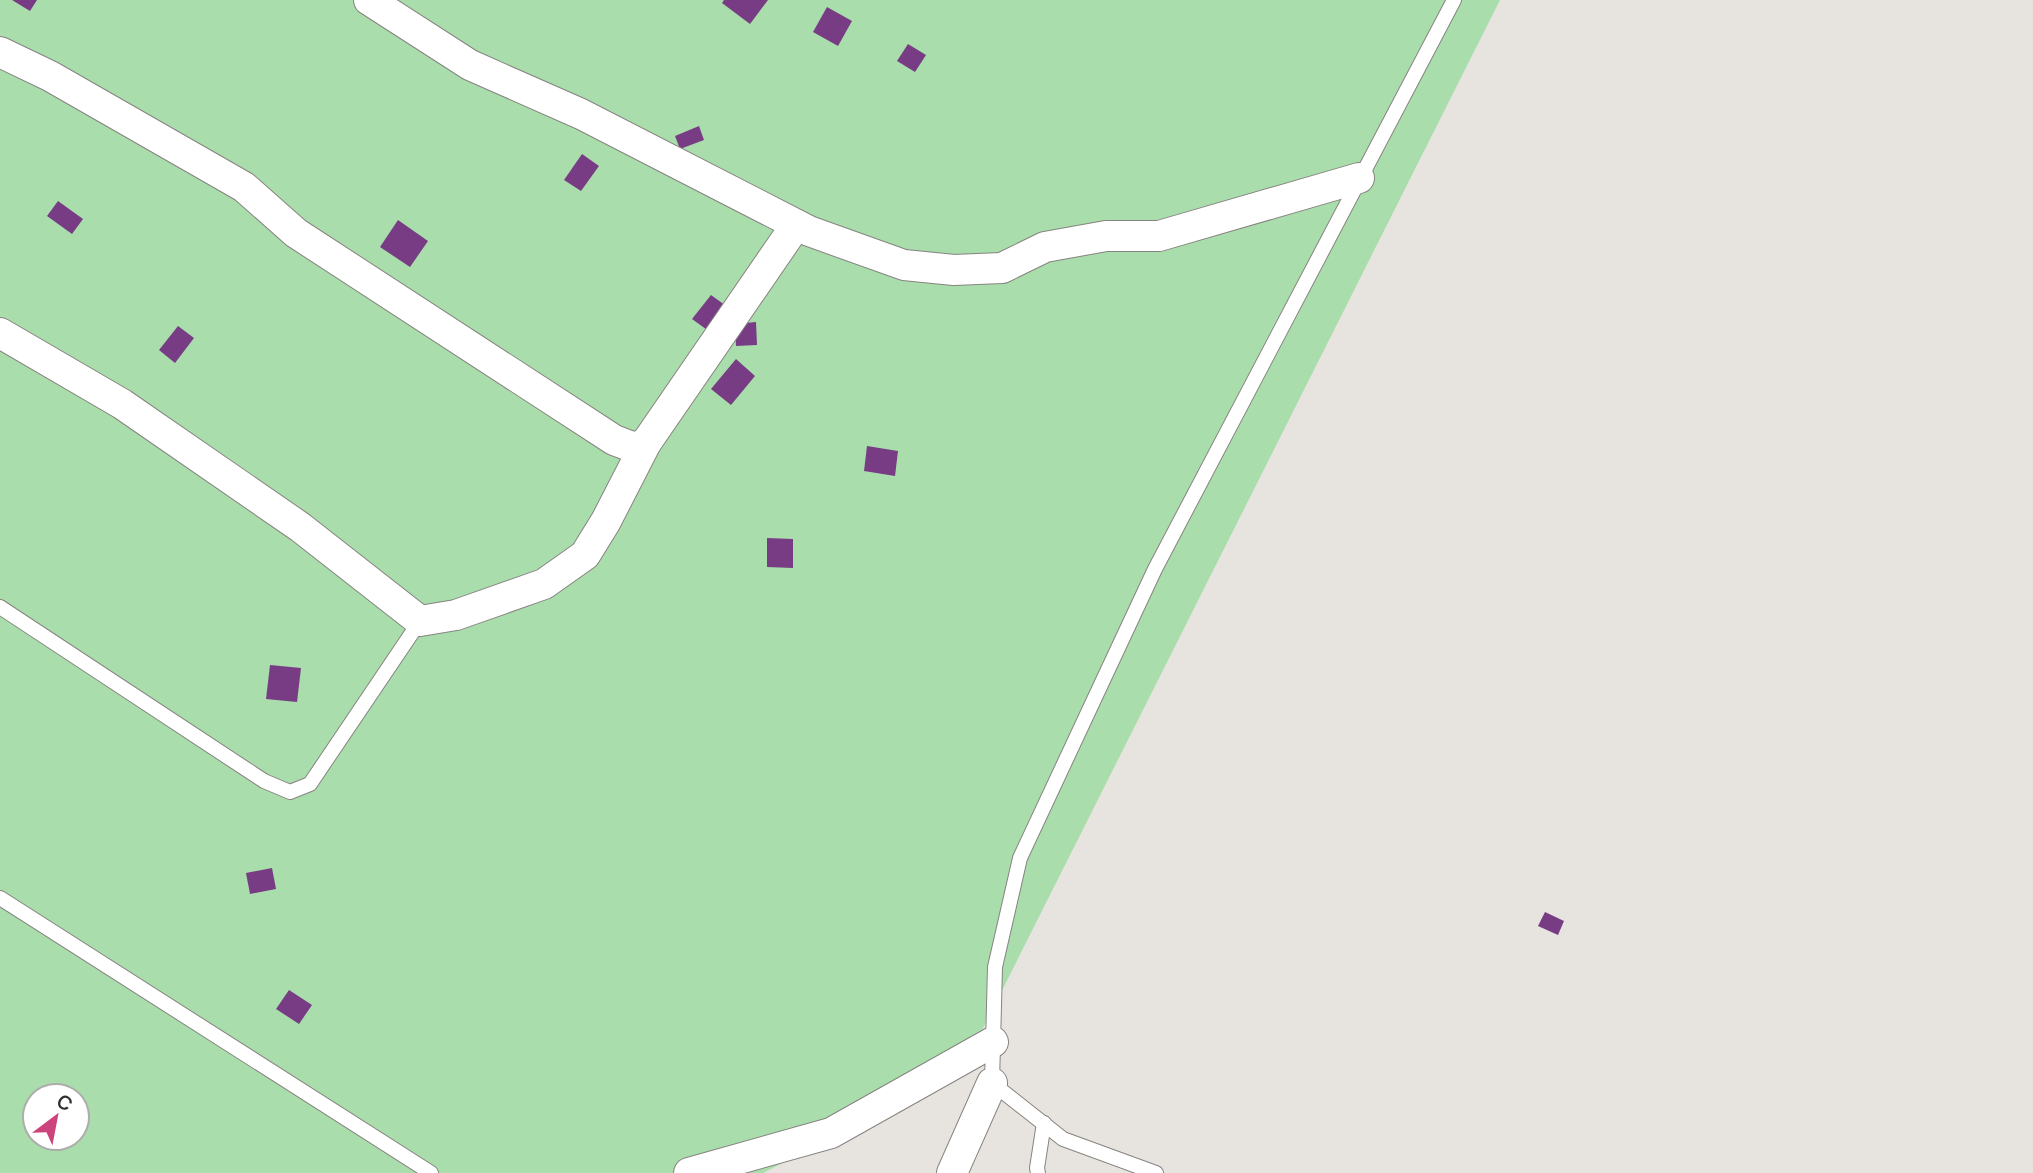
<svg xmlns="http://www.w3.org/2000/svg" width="2033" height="1173" font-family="Manrope,sans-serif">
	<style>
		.green { fill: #a9deac; fill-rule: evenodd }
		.building { fill: #773c83 }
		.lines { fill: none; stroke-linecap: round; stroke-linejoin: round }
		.lane-casing { stroke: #878380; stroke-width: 16 }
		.street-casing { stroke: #878380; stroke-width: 32 }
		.lane { stroke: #fff; stroke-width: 14 }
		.street { stroke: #fff; stroke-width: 30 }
	</style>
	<rect width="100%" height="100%" fill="#e7e4e0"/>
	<path class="green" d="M0,0H1500L961,1072L763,1173H0ZM35,1096H77V1138H35Z"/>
	<g class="building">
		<polygon points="12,0 37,0 30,11"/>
		<polygon points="724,0 768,0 750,24 722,3"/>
		<polygon points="827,7 852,21 838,46 813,32"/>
		<polygon points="908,44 926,55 915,72 897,61"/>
		<polygon points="699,126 704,140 680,149 675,136"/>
		<polygon points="582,154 599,166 581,191 564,180"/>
		<polygon points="58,201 83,219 72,234 47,216"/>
		<polygon points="398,220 428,241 410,267 380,247"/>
		<polygon points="711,295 729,308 710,332 692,319"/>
		<polygon points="756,322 757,345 736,346 735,324"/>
		<polygon points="178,326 194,338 175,363 159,350"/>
		<polygon points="736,359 755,376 731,405 711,389"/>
		<polygon points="867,446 898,451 895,476 864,471"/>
		<polygon points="767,538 793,539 793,568 767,567"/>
		<polygon points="270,665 301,668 297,702 266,699"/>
		<polygon points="272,868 276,889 250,894 246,873"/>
		<polygon points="1545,912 1564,921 1558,935 1538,926"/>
		<polygon points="289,990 312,1005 299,1024 276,1009"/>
	</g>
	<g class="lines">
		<g class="lane-casing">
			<g id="lane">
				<polyline points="0,607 264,781 290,792 310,784 420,621"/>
				<polyline points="0,898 431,1173"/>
				<polyline points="1038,1173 1037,1168 1044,1123"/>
				<polyline points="1156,1173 1063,1139 992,1083 995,967 1020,858 1155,569 1454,0"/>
			</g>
		</g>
		<g class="street-casing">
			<g id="street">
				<polyline points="369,0 470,65 581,114 809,231 904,265 954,270 1002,268 1045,247 1106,236 1159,236 1359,178"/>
				<polyline points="0,52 50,76 244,187 296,233 614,440 635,448 646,443"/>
				<polyline points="0,333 122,404 300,527 420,621 456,615 544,584 585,555 606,521 646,443 796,225"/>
				<polyline points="689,1173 831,1133 993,1042"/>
				<polyline points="952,1173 992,1083"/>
			</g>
		</g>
		<use href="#lane" class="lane"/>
		<use href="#street" class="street"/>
	</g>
	<g transform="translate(56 1117) rotate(32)"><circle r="33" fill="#ffffff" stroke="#acacab" stroke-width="2"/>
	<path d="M0-5L12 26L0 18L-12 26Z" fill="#cd437c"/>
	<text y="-10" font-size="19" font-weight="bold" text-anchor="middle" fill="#302f2d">С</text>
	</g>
</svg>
